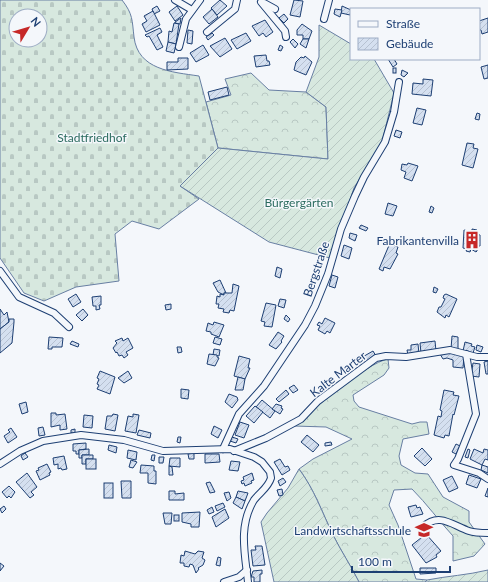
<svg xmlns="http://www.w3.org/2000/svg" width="488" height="582" font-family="Lato,sans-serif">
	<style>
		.forest { fill: url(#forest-crowns); stroke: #687fa3 }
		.cemetery { fill: url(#cemetery-stones); stroke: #687fa3; fill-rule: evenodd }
		.garden { fill: url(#garden-furrows); stroke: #687fa3 }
		.building { fill: url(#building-hatch); stroke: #1d3f73 }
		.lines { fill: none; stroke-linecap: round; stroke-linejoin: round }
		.minor-casing { stroke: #1d3f73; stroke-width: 8 }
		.minor { stroke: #f4f7fb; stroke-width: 6 }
		.labels { text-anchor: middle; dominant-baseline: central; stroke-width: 3; stroke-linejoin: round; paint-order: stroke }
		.park-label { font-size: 12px; fill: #2c6c60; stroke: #f4f7fb }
		.poi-label { font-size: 12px; fill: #1d3f73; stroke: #f4f7fb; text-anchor: end }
		.street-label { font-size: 12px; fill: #1d3f73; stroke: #f4f7fb }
	</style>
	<defs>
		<pattern id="forest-crowns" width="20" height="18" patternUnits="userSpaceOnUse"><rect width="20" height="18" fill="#d7e8df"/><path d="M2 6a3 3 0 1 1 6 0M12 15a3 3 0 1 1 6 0" fill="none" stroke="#b8c8c3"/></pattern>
		<pattern id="cemetery-stones" width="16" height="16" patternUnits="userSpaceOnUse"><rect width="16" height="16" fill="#d7e8df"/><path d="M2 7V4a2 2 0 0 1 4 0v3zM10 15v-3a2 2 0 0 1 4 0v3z" fill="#b8c8c3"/></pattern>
		<pattern id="garden-furrows" width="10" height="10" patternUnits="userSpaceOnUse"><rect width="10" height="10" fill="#d7e8df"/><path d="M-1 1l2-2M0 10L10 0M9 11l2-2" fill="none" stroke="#b8c8c3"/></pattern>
		<pattern id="building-hatch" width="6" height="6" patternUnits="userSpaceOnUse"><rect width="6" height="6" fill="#d5e0f0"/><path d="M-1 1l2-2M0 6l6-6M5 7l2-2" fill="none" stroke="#b6c1d1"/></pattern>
	</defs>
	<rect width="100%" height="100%" fill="#f4f7fb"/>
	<g class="forest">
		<polygon points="251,73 269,90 306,92 326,107 328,159 218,148 206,102 231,95 225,79"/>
		<path d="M388,359L389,368L384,375L353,395L354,401L359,407L412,424L420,422H427L429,434L403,439L399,456L401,465L415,473L428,474L443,497L469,511V522L485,544L474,556L453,561V536C439,521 427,504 412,489L394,490L389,505L398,525L416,579L427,580L425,582H359C351,566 341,551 333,535C322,512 314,489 299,469L313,459L352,439L326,427L294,426C313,410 366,363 388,359Z"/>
	</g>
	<path class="cemetery" d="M0,0H122C133,14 132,20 134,37C138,70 172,72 199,76L218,148L180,186L199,199L159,229L132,221L115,234L119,281L76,287L44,301L24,293L0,258ZM16,16H40V40H16Z"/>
	<g class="garden">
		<polygon points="319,25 351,44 351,59 374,59 394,93 382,142 354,188 330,258 269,242 180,186 218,148 328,159 326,107 306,92 319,57"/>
		<path d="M299,469C314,489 322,512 333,535C341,551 351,566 359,582H274L261,522L267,513L288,488Z"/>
		<path d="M488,570V582H425L427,580C447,576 468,575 488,570Z"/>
	</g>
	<g class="building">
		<polygon points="220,0 227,6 217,15 211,8"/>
		<polygon points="294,0 303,1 300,17 290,15"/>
		<polygon points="157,6 160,11 154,14 152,9"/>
		<polygon points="177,6 183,15 175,21 169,12"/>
		<polygon points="342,6 351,10 350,15 341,13"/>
		<polygon points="212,9 218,17 209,24 203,17"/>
		<polygon points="335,9 342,10 340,17 334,14"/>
		<polygon points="153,11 160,25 146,32 142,24 147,21 144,16"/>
		<polygon points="284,14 288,19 284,23 279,18"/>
		<polygon points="181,18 180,24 175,23 175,22"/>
		<polygon points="488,18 488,32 482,34 481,30 479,30 479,21"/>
		<polygon points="265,20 273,32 266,37 263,33 259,36 252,26"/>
		<polygon points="174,23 179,24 176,44 168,42 169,31 172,32"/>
		<polygon points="302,24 312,31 309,39 303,39 303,35 297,35 297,30"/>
		<polygon points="160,28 162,32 157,35 163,47 157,50 149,36 147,37 145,35"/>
		<polygon points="188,30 193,31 192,44 187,43"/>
		<polygon points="212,33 214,35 208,40 206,37"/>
		<polygon points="246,33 251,41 237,49 231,40"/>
		<polygon points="225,38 232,49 220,57 210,46"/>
		<polygon points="293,39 298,44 295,48 290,42"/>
		<polygon points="303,39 309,39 306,48 300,44"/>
		<polygon points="168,42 176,44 174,53 166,51"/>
		<polygon points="203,45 209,55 196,62 190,53"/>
		<polygon points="280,45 283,47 281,51 278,50"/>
		<polygon points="266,55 267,61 269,61 270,65 256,67 254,56"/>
		<polygon points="305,56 312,62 306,75 294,70 296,62 301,57 304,58"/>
		<polygon points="178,58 188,58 188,69 167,70 167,62 178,62"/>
		<polygon points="388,59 394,59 397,64 393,67"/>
		<polygon points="488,65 488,78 484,79 481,67"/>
		<rect x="393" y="68" width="3" height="5"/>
		<polygon points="402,70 408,73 404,77 401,75"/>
		<polygon points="423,79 433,80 431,96 412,94 413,83 423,84"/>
		<polygon points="227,87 229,95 210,100 208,92"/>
		<polygon points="417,108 426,110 422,125 413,123"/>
		<polygon points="477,113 480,114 479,120 475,119"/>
		<polygon points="396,130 402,132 400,138 394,136"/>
		<polygon points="467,143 474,144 473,148 478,149 473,168 462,165"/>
		<polygon points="408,163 418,166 412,181 404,178 406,172 401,170 402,164 407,165"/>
		<polygon points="388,203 397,206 393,216 385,214"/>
		<polygon points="431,206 434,208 432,213 429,212"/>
		<polygon points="361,225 368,228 366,231 359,228"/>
		<polygon points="472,229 477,230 477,234 480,235 480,246 477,246 477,251 476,252 471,249 470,252 466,251 467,249 463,248 464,230 472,232"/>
		<polygon points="350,233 357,235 355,241 349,238"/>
		<polygon points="390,243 398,247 396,253 398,254 390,269 384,267 383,271 379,269"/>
		<polygon points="344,245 352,248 349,259 341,256"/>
		<polygon points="277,267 282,269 280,278 275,276"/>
		<polygon points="332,275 338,277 335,288 329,286"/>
		<polygon points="220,280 226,293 224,293 224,295 218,292 213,283"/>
		<polygon points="233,284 239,286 234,311 230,310 229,313 223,312 224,309 218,308 219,304 216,304 217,296 220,297 220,294 224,295 224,293 232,293"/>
		<polygon points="434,287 438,289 436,293 433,292"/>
		<polygon points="76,294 81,302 73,307 68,299"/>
		<polygon points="446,294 457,299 449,317 446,315 445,318 437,312 439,307 441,307 445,299 443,298 444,295"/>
		<polygon points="101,296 101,305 99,305 100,309 96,310 96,306 93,306 92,297"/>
		<polygon points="280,299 286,300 284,308 278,306"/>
		<polygon points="266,303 276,305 272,327 264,326 265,322 261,321"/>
		<polygon points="171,304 171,309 166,310 165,305"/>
		<polygon points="0,309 4,315 7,312 9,322 0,329"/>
		<polygon points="83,309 88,315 82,321 76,315"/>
		<polygon points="286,315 290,319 288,322 284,319"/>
		<polygon points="325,318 335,323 330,333 327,331 325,334 318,330 320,326 317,325 319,322 322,324"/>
		<polygon points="9,319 14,319 14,322 12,343 0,353 0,329 9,322"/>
		<polygon points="214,322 224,325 219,337 211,334 211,332 206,331 208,323 213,325"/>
		<polygon points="278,332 284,336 281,341 282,342 276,349 269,345"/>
		<polygon points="452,336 458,337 458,350 451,349"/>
		<polygon points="49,337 63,338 62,347 52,347 52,349 48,349"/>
		<polygon points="215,337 222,339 220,345 213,343"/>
		<polygon points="122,338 123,341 128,338 133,348 126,352 128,355 124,358 122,355 119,356 117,352 116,353 113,348 117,343 115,341"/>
		<polygon points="72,341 79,344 78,347 70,344"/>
		<polygon points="435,341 436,351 421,353 420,343"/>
		<polygon points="465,342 472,344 471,346 475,347 473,353 463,351"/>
		<polygon points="418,344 419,354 408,355 407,350 411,350 411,345"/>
		<polygon points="477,345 483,347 481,352 476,350"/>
		<polygon points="177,347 181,347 182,352 178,353"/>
		<polygon points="214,349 220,350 219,356 213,355"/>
		<polygon points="373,351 376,356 362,365 359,359"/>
		<polygon points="448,352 464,356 463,368 453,367 453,360 447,358 443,359 440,354"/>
		<polygon points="209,354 217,355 217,357 219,358 215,366 207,364"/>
		<polygon points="239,356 250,359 248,368 250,368 245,379 234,376"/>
		<polygon points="488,361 488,374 486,374 484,362"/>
		<polygon points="473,363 480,364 479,377 471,376"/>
		<polygon points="100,371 115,377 110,394 97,389 99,385 97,384 99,379 97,378"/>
		<polygon points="128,371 132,378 124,383 118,378"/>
		<polygon points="238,377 245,379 243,390 235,390"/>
		<polygon points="294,385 298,390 293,393 289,388"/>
		<polygon points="181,389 189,390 188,399 181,398"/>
		<polygon points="286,390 289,394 279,402 276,399"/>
		<polygon points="444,390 454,392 453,395 459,396 454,415 453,414 449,436 445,435 444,438 434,435 438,416 441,417 442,411 440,410"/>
		<polygon points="229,394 237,397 238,400 232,408 225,402"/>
		<polygon points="262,400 275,411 270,418 256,407"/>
		<polygon points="26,402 28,412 22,414 19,404"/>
		<polygon points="276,404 282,406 281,408 283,409 280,414 272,409"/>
		<polygon points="255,406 263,412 254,423 246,416"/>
		<polygon points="51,413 56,413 56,415 65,414 67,429 60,430 60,425 51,427"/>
		<polygon points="113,414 118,415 115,431 105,429 107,416 112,416"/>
		<polygon points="133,414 139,415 136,433 125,431 128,416 133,417"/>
		<polygon points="84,415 93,416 92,428 83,427"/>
		<polygon points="240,422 249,425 244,438 235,435"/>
		<polygon points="214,426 222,430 218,438 211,434"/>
		<polygon points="43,427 45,435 39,436 38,428"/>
		<polygon points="11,428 17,437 8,443 4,436 10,432 8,430"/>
		<polygon points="75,429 75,433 71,433 71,430"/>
		<polygon points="139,430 151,433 150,438 137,435"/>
		<polygon points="307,435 319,445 313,452 301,442"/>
		<polygon points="178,437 181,437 180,443 177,442"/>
		<polygon points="232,437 238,439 236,443 230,441"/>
		<polygon points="331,442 332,445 325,446 325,443"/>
		<polygon points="86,443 86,449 79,450 79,454 76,454 76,451 73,451 73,444"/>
		<polygon points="456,444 460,446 456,454 452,452"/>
		<polygon points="109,445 117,447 116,453 108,450"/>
		<polygon points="422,448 432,459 425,466 414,456"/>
		<polygon points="89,449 89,455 82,455 82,458 79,458 79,450"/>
		<polygon points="468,449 470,450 468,458 465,457"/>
		<polygon points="474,449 483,453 484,449 488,450 488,460 485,459 482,465 470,459"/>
		<polygon points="128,450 137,452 136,460 127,458"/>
		<polygon points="25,453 28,457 23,460 21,456"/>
		<polygon points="194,453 194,459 189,459 188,454"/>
		<polygon points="205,454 219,454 220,462 205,463"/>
		<polygon points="82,455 93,455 93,459 86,459 86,464 82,464"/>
		<polygon points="152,455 155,455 154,461 151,460"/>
		<polygon points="64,456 67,469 62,470 61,468 58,469 58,464 54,465 53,458"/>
		<polygon points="159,457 164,457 163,463 159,463"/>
		<polygon points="170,458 180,458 180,467 169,466"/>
		<rect x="86" y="459" width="10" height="10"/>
		<polygon points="280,459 285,467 288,466 290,470 282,475 274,462"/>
		<polygon points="131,460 137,462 133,468 129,467"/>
		<polygon points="231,461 240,462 238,471 229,470"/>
		<polygon points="47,464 51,472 49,473 50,475 40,480 36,471 39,470 38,468"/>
		<polygon points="141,465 154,466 154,471 156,471 156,484 148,483 148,473 140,473"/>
		<polygon points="482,465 488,467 488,473 481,470"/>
		<polygon points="169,466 172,467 173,475 169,475"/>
		<polygon points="27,473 37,487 31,492 34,495 30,498 16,482"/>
		<polygon points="252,473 254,480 251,481 252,483 245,486 244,483 242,484 241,481 244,480 243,477"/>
		<polygon points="469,475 481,479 477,488 466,484"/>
		<polygon points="452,476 458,488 449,492 443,480"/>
		<polygon points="283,478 286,482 280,486 278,481"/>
		<polygon points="121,481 131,481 131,498 122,498"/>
		<polygon points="210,482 215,492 210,493 206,483"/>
		<rect x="104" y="483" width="9" height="15"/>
		<polygon points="9,486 15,492 11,498 9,496 7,498 2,492"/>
		<polygon points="488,488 488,497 485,496"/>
		<polygon points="282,489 283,495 279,496 277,490"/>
		<polygon points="169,491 175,491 175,494 184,493 184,500 169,500"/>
		<polygon points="238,491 248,493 245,501 236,497"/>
		<polygon points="229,492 231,498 227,501 224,493"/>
		<polygon points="236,497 245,501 242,509 233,503"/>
		<polygon points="223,503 225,507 217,511 215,506"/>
		<polygon points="416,505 417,508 420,507 423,514 411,517 408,507"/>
		<polygon points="4,506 6,509 2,513 0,509"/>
		<polygon points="212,507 214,512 209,514 207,510"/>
		<polygon points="225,509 229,518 216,527 212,517"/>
		<polygon points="200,512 199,527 191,527 191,524 182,522 182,513"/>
		<polygon points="163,513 172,513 171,524 165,524"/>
		<rect x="174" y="515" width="5" height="6"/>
		<polygon points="426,534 441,551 436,555 437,557 426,563 412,545"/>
		<polygon points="255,546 262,546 265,565 253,566 251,550 256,550"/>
		<polygon points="185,551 195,554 198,551 204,552 202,558 205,560 203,565 198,568 199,569 196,573 193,565 190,564 189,567 184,566 184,563 180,563 181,555 184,556"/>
		<polygon points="218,557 221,558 220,566 216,565"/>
		<polygon points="0,563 4,566 0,571"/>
		<polygon points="420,568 436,568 436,573 420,574"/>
		<polygon points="262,570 262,574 260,574 260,582 254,582 254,577 251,577 253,571"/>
	</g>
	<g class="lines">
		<g class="minor-casing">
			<g id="minor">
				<polyline points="175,0 192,10"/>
				<polyline points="261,2 285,31 286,37"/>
				<polyline points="264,3 275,9"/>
				<polyline points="324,19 329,0"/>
				<polyline points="207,32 235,9 237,0"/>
				<polyline points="179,47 186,19 200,0"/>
				<polyline points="0,271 19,297 54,313 69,327"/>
				<polyline points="466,354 476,414 458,459 454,465 479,473 488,479"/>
				<polyline points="223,449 239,414 264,386 305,325 315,306 328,274 341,229 355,196 364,177 385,142 394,112 399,82"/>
				<polyline points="234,451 266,438 301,419 318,401 376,358 386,356 406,357 450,350 477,357 488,357"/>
				<path d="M0,464L20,451L43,441L81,435L124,440L163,451L230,449L254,457L262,462L270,472L271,478C268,488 260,492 254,500C238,526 245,554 248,582"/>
				<path d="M423,527C439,512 452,525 469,531C475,533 482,533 488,533"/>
				<polyline points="224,582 239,577 247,570"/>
			</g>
		</g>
		<use href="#minor" class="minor"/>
	</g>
	<defs>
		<g id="building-bare" transform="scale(1.38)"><path d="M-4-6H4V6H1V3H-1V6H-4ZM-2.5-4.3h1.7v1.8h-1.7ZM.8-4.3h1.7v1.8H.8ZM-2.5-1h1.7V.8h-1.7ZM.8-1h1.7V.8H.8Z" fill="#c62828" stroke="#f4f7fb" stroke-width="2.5" paint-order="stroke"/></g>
		<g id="school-bare" transform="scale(1.38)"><path d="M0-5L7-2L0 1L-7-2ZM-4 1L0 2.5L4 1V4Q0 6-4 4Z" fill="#c62828" stroke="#f4f7fb" stroke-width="2.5" paint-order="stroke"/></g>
	</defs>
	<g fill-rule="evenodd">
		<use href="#building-bare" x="472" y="240"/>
		<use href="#school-bare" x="424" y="530"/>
	</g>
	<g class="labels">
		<g class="park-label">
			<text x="92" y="137">Stadtfriedhof</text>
			<text x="299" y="202">Bürgergärten</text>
		</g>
		<g class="poi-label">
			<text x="459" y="240">Fabrikantenvilla</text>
			<text x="411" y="530">Landwirtschaftsschule</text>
		</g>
		<g class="street-label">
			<text transform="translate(316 269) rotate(-71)">Bergstraße</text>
			<text transform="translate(338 374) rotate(-37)">Kalte Marter</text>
		</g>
	</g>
	<rect x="350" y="8" width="130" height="52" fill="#f4f7fb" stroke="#9eadc5"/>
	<rect x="358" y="21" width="20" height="6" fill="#f4f7fb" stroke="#9eadc5"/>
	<text x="386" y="28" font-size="12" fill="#1d3f73">Straße</text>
	<rect x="358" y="38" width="20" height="12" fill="url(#building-hatch)" stroke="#9eadc5"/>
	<text x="386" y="48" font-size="12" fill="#1d3f73">Gebäude</text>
	<g transform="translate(28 28) rotate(52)"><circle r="19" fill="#f4f7fb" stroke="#9eadc5"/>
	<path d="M0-3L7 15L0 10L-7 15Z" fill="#c62828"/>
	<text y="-6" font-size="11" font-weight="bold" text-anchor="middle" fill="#1d3f73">N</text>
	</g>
	<path d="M352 566v6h98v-6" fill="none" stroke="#1d3f73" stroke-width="2"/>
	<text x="358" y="566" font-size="12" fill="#1d3f73" stroke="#f4f7fb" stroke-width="3" paint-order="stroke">100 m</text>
</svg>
